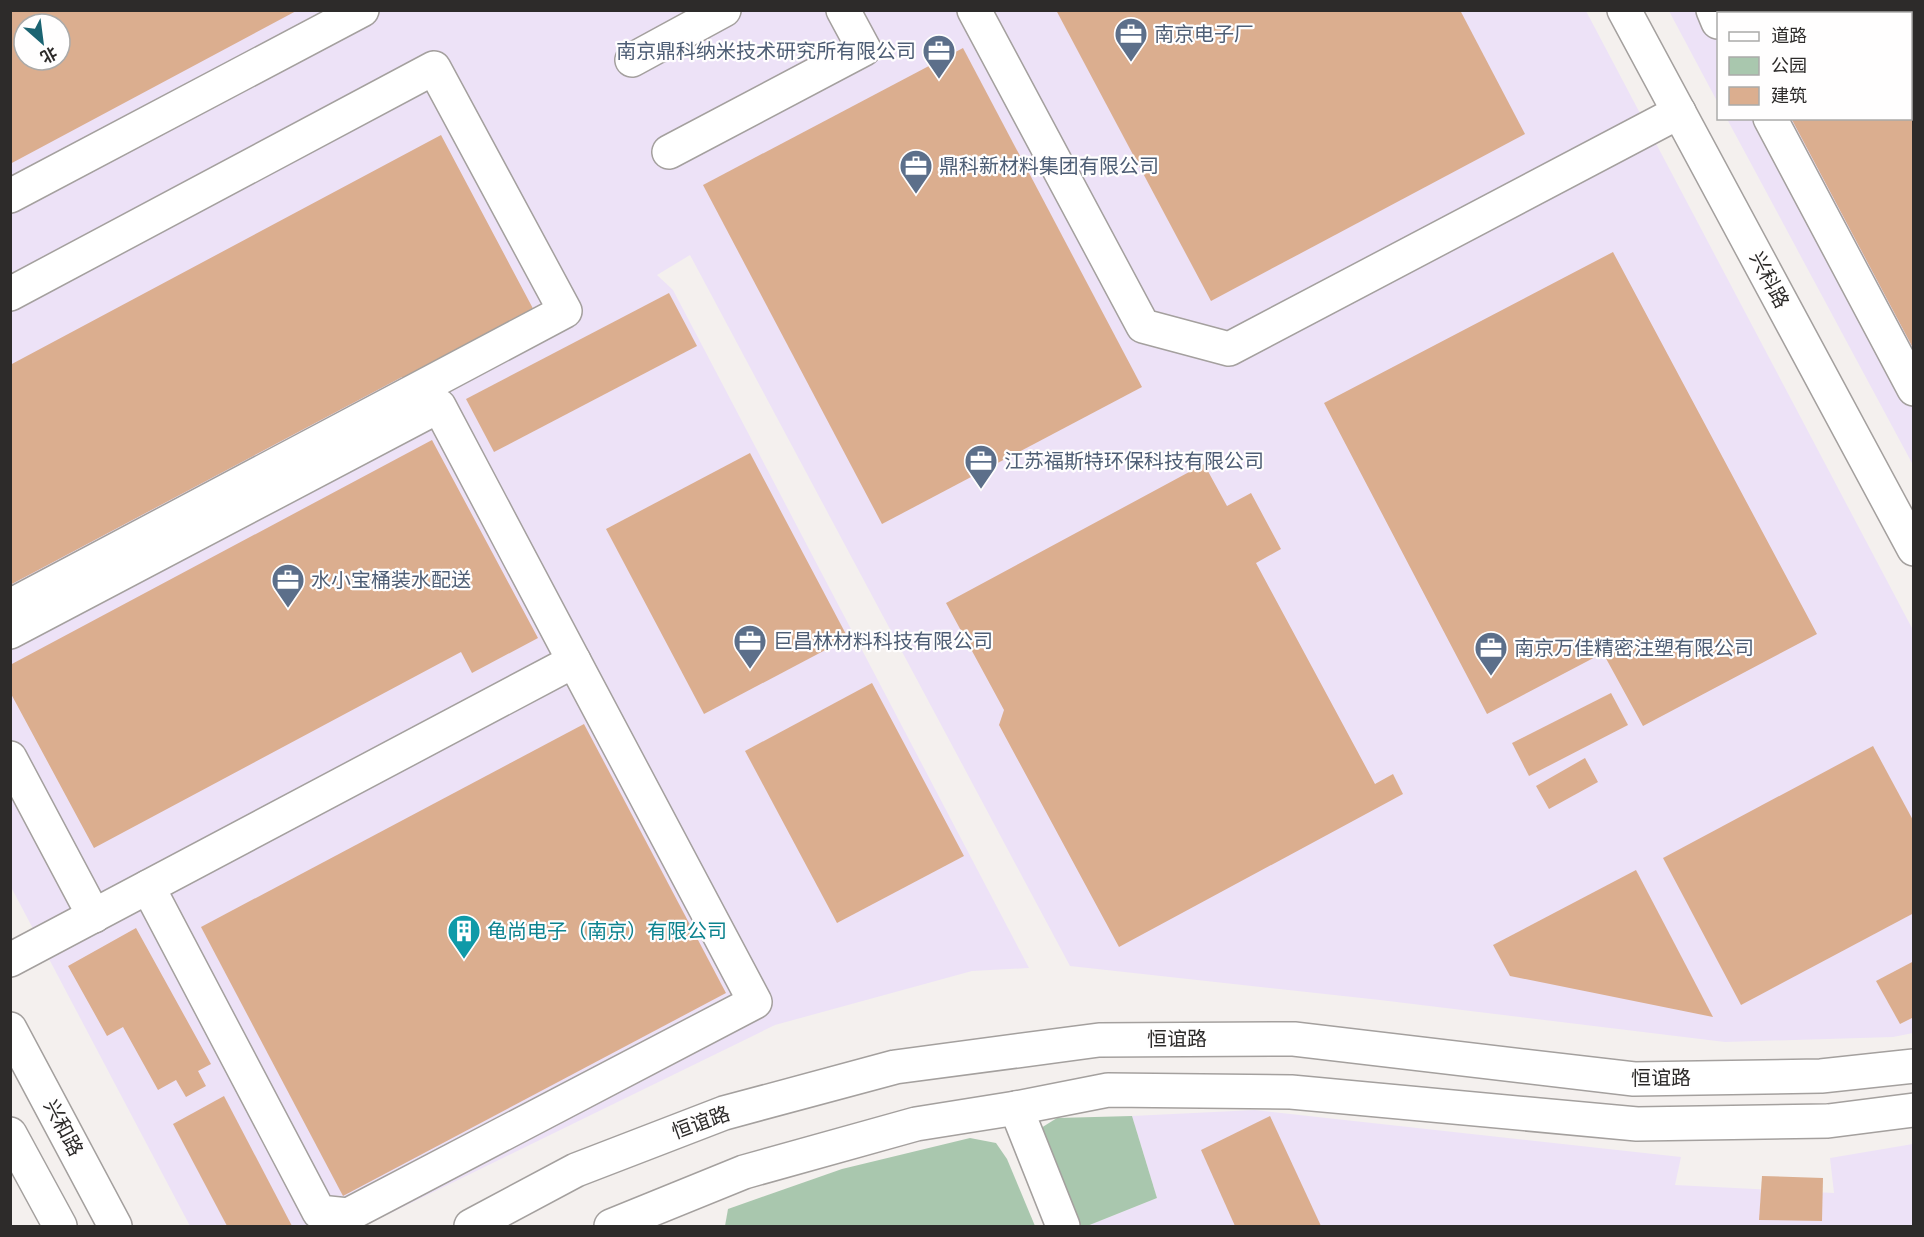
<svg xmlns="http://www.w3.org/2000/svg" width="1924" height="1237" font-family="'Nunito Sans','Noto Sans SC',sans-serif">
	<style>
		.industrial { fill: #ede2f7; fill-rule: evenodd }
		.green { fill: #a9c7ae }
		.building { fill: #dbae8f; fill-rule: evenodd }
		.lines { fill: none; stroke-linecap: round; stroke-linejoin: round }
		.minor-casing { stroke: #a4a09e; stroke-width: 36 }
		.major-casing { stroke: #a4a09e; stroke-width: 36 }
		.minor { stroke: #fff; stroke-width: 33 }
		.major { stroke: #fff; stroke-width: 33 }
		.labels { text-anchor: middle; dominant-baseline: central; stroke-width: 4.5; stroke-linejoin: round; paint-order: stroke }
		.service-label { font-size: 20px; fill: #4e5e75; stroke: #fffefe; text-anchor: start }
		.street-label { font-size: 20px; fill: #2d2b2a; stroke: #fffefe }
		.culture-label { font-size: 20px; fill: #0d838f; stroke: #fffefe; text-anchor: start }
	</style>
	<rect width="100%" height="100%" fill="#f4f0ee"/>
	<g class="industrial">
		<path d="M10,11H1586L1913,630V1033L1893,1037L1725,1042L1380,1000L1070,966L690,255L657,275L673,290L1029,968L972,971L775,1025L364,1226H190L11,887ZM24,24H60V60H24Z"/>
		<polygon points="1669,11 1913,11 1913,465 1727,119 1910,118 1910,14 1718,14 1718,103"/>
		<polygon points="1255,1110 1681,1157 1675,1185 1834,1193 1830,1158 1913,1144 1913,1226 1087,1226 1157,1198 1132,1116"/>
	</g>
	<g class="green">
		<polygon points="1132,1116 1157,1198 1087,1226 1071,1226 1041,1128 1057,1118"/>
		<polygon points="970,1138 996,1143 1007,1159 1035,1226 725,1226 728,1209 842,1169"/>
	</g>
	<g class="building">
		<path d="M10,10H298L10,164ZM24,24H60V60H24Z"/>
		<polygon points="1056,10 1460,10 1525,134 1211,301"/>
		<polygon points="1734,10 1914,10 1914,350 1791,118 1910,118 1910,14 1735,14"/>
		<polygon points="963,48 1142,387 882,524 703,185"/>
		<polygon points="441,135 538,318 408,388 402,377 10,585 10,365"/>
		<polygon points="1613,252 1817,634 1643,726 1603,653 1487,714 1324,403"/>
		<polygon points="669,293 697,346 494,452 466,399"/>
		<polygon points="432,440 538,638 472,673 461,652 94,848 10,692 10,665"/>
		<polygon points="750,453 848,638 704,714 606,529"/>
		<polygon points="1204,464 1227,506 1251,493 1281,549 1256,563 1375,784 1393,774 1403,794 1119,947 999,725 1004,710 946,603"/>
		<polygon points="872,683 964,856 837,923 745,751"/>
		<polygon points="1611,693 1628,725 1529,776 1512,743"/>
		<polygon points="584,724 726,993 343,1196 201,927"/>
		<polygon points="1873,746 1914,822 1914,913 1741,1005 1663,858"/>
		<polygon points="1585,758 1598,782 1549,809 1536,786"/>
		<polygon points="1636,870 1713,1017 1510,976 1493,945"/>
		<polygon points="136,928 211,1064 198,1071 206,1086 186,1097 176,1080 158,1090 123,1027 107,1036 68,966"/>
		<polygon points="1914,961 1914,1017 1900,1024 1876,981"/>
		<polygon points="224,1096 292,1226 227,1226 173,1124"/>
		<polygon points="1270,1116 1321,1226 1235,1226 1201,1150"/>
		<polygon points="1762,1176 1823,1178 1822,1221 1759,1220"/>
	</g>
	<g class="lines">
		<g class="minor-casing">
			<g id="minor">
				<polyline points="974,10 1143,326 1229,349 1679,112"/>
				<polyline points="1624,10 1914,549"/>
				<polyline points="1713,10 1718,22"/>
				<polyline points="632,60 724,10"/>
				<polyline points="1770,118 1914,389"/>
				<polyline points="669,152 864,49 843,10"/>
				<polyline points="10,196 362,10"/>
				<polyline points="10,294 434,68 565,311 10,606"/>
				<polyline points="10,632 439,406 574,661 10,960"/>
				<polyline points="10,758 94,916"/>
				<polyline points="148,887 319,1212 348,1215 755,1002 574,661"/>
				<polyline points="1016,1108 1063,1226"/>
			</g>
		</g>
		<g class="major-casing">
			<g id="major">
				<polyline points="10,1029 115,1226"/>
				<polyline points="10,1134 60,1226"/>
				<polyline points="471,1226 576,1170 724,1113 895,1067 1099,1040 1294,1039 1634,1079 1821,1076 1914,1066"/>
				<polyline points="611,1226 744,1172 916,1124 1016,1108 1108,1090 1291,1092 1637,1124 1828,1121 1914,1110"/>
			</g>
		</g>
		<use href="#minor" class="minor"/>
		<use href="#major" class="major"/>
	</g>
	<defs>
		<g id="office-pin" transform="scale(1.725)"><path d="M0 17L-7.5 6A9.5 9.5 0 1 1 7.5 6Z" fill="#5c6f8a" stroke="#fffefe"/><path d="M-6-3h4V-5.5h4V-3h4V5H-6ZM-1-4.5V-3h2v-1.5ZM-6 0V1H6V0Z" fill="#fff"/></g>
		<g id="building-pin" transform="scale(1.725)"><path d="M0 17L-7.5 6A9.5 9.5 0 1 1 7.5 6Z" fill="#0f9aa8" stroke="#fffefe"/><path d="M-4-6H4V6H1V3H-1V6H-4ZM-2.5-4.3h1.7v1.8h-1.7ZM.8-4.3h1.7v1.8H.8ZM-2.5-1h1.7V.8h-1.7ZM.8-1h1.7V.8H.8Z" fill="#fff"/></g>
	</defs>
	<g fill-rule="evenodd">
		<use href="#office-pin" x="1131" y="34"/>
		<use href="#office-pin" x="939" y="51"/>
		<use href="#office-pin" x="916" y="166"/>
		<use href="#office-pin" x="981" y="461"/>
		<use href="#office-pin" x="288" y="580"/>
		<use href="#office-pin" x="750" y="641"/>
		<use href="#office-pin" x="1491" y="648"/>
		<use href="#building-pin" x="464" y="931"/>
	</g>
	<g class="labels">
		<g class="service-label">
			<text x="1154" y="34">南京电子厂</text>
			<text x="916" y="51" text-anchor="end">南京鼎科纳米技术研究所有限公司</text>
			<text x="939" y="166">鼎科新材料集团有限公司</text>
			<text x="1004" y="461">江苏福斯特环保科技有限公司</text>
			<text x="311" y="580">水小宝桶装水配送</text>
			<text x="773" y="641">巨昌林材料科技有限公司</text>
			<text x="1514" y="648">南京万佳精密注塑有限公司</text>
		</g>
		<g class="street-label">
			<text transform="translate(1769 280) rotate(62)">兴科路</text>
			<text x="1177" y="1039">恒谊路</text>
			<text x="1661" y="1078">恒谊路</text>
			<text transform="translate(701 1123) rotate(-20)">恒谊路</text>
			<text transform="translate(63 1128) rotate(62)">兴和路</text>
		</g>
		<g class="culture-label">
			<text x="487" y="931">龟尚电子（南京）有限公司</text>
		</g>
	</g>
	<rect width="1924" height="1237" fill="none" stroke="#2d2b2a" stroke-width="24"/>
	<rect x="1717" y="12" width="195" height="108" fill="#fffefe" stroke="#abaaa9" stroke-width="1.5"/>
	<rect x="1729" y="32" width="30" height="9" fill="#ffffff" stroke="#abaaa9" stroke-width="1.5"/>
	<text x="1771" y="42" font-size="18" fill="#2d2b2a">道路</text>
	<rect x="1729" y="57" width="30" height="18" fill="#a9c7ae" stroke="#abaaa9" stroke-width="1.5"/>
	<text x="1771" y="72" font-size="18" fill="#2d2b2a">公园</text>
	<rect x="1729" y="87" width="30" height="18" fill="#dbae8f" stroke="#abaaa9" stroke-width="1.5"/>
	<text x="1771" y="102" font-size="18" fill="#2d2b2a">建筑</text>
	<g transform="translate(42 42) rotate(152)"><circle r="28" fill="#fffefe" stroke="#abaaa9" stroke-width="1.5"/>
	<path d="M0-4.5L10 22L0 15L-10 22Z" fill="#1b6472"/>
	<text y="-9" font-size="16" font-weight="bold" text-anchor="middle" fill="#2d2b2a">北</text>
	</g>
</svg>
